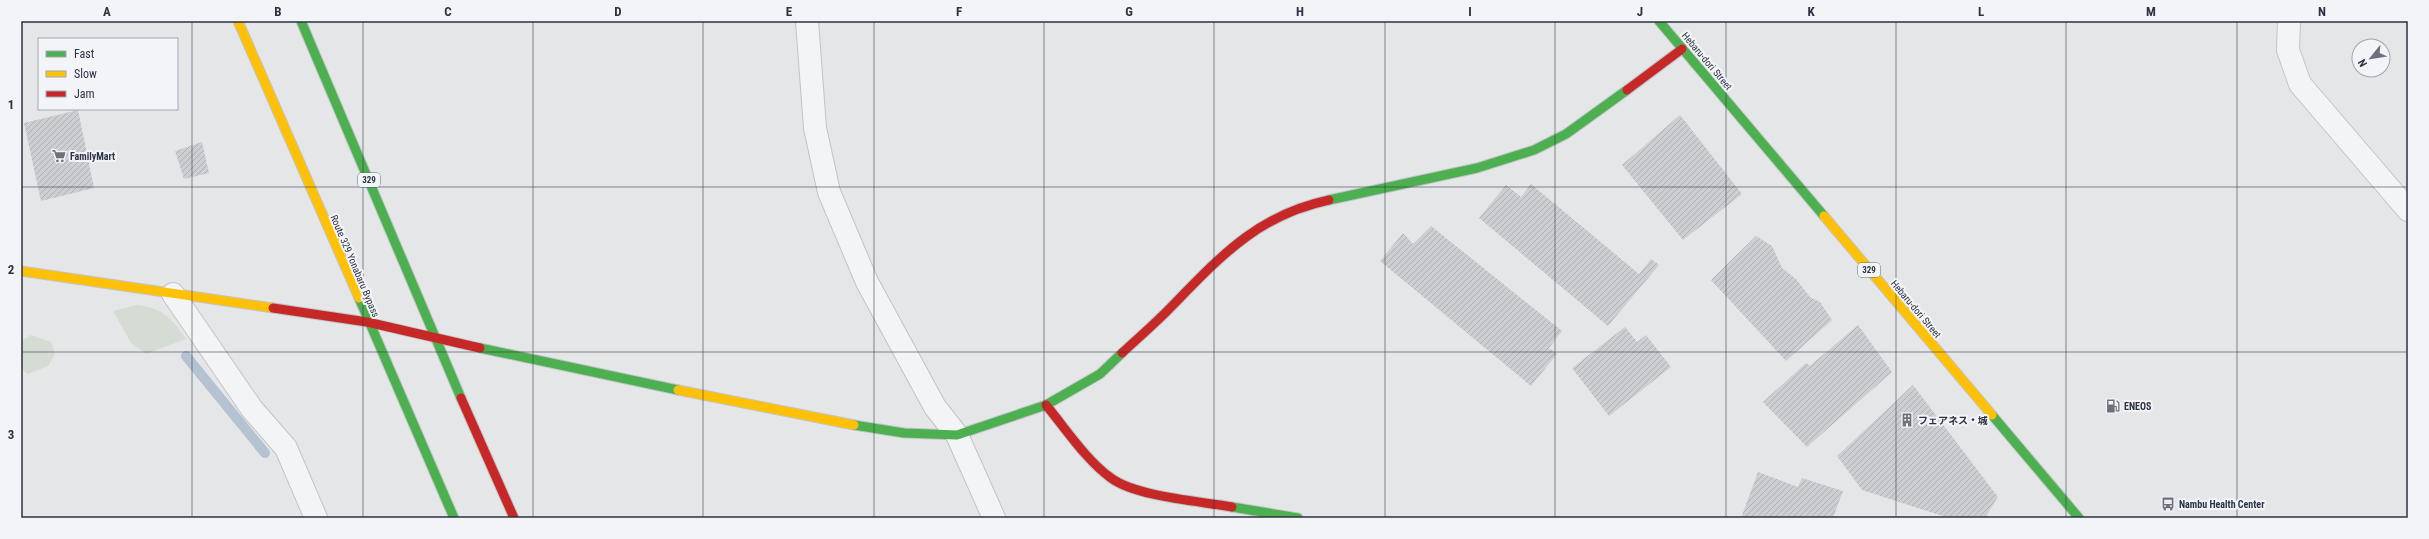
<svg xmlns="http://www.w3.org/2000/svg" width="2429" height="539" font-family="'Roboto Condensed','Noto Sans JP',sans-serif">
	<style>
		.garden { fill: #d4dcd4 }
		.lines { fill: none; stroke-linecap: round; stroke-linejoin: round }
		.stream { stroke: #b4c2d2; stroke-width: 10 }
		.building { fill: url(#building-hatch) }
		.street-casing { stroke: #c2c4c6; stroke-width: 24 }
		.fast-casing { stroke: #c2c4c6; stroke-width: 11 }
		.slow-casing { stroke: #c2c4c6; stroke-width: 11 }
		.jam-casing { stroke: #c2c4c6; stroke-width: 11 }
		.street { stroke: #f3f4f6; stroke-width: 22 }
		.fast { stroke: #4caf50; stroke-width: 9 }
		.slow { stroke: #ffc107; stroke-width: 9 }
		.jam { stroke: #c62828; stroke-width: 9 }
		.grid { fill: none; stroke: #2b3242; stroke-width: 1; stroke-opacity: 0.55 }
		.labels { text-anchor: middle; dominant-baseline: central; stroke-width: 4; stroke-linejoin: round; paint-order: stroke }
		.shield { fill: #f2f4f8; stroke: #676c79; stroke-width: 1 }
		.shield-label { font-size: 9px; font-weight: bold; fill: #2b3242 }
		.street-label { font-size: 10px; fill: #2b3242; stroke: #f2f4f8 }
		.poi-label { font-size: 10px; font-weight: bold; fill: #2b3242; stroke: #f2f4f8; text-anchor: start }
		.neatline { fill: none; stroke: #2b3242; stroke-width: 1.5 }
		.grid-label { font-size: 13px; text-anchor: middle; font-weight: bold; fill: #2b3242 }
	</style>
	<defs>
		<pattern id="building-hatch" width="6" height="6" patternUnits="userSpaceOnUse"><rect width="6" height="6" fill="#ccced1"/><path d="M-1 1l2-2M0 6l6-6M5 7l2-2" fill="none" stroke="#afb1b5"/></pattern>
	</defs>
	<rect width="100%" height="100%" fill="#e4e6e8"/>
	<g class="garden">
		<path d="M137,305C163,308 171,318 186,339L146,354L131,343L113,311Z"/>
		<polygon points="31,335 51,342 55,354 48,366 28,374 21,369 21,341"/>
	</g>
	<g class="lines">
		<polyline class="stream" points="186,356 265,453"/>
	</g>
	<g class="building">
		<polygon points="78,110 94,188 41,201 24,123"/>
		<polygon points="1680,115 1742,194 1683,240 1622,165"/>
		<polygon points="202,142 209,173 184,179 175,151"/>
		<polygon points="1531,184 1639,274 1651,259 1659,265 1608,326 1479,218 1506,185 1521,197"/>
		<polygon points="1431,226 1562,331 1549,348 1557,354 1531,386 1380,261 1403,233 1413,244"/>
		<polygon points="1756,236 1772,246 1782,268 1796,279 1810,297 1820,302 1832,320 1786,361 1711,280"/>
		<polygon points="1858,325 1892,372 1807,447 1763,402 1806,363 1810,366"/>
		<polygon points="1625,327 1637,342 1646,335 1671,367 1609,416 1572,368"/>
		<polygon points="1913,385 1998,497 1985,518 1949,518 1862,490 1837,456"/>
		<polygon points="1758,472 1798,487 1802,478 1843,491 1833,518 1741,518"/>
	</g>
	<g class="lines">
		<g class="street-casing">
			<g id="street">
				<polyline points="807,21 815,128 829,192 867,282 935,407 957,435 994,518"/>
				<polyline points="2289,21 2288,50 2300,84 2408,210"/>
				<polyline points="173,294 252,409 286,448 316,518"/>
			</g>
		</g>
		<g class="fast-casing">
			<g id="fast">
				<polyline points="301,21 461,398"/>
				<polyline points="1659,21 1824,216"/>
				<polyline points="1329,200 1477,168 1534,150 1566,134 1627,90"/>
				<polyline points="359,298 454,518"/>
				<polyline points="480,348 678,390"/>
				<polyline points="1992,415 2079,518"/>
				<polyline points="854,425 904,433 957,435 1046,405 1100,374 1122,353"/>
				<polyline points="1232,507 1298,518"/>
			</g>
		</g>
		<g class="slow-casing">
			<g id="slow">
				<polyline points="238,21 359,298"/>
				<polyline points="1824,216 1992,415"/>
				<polyline points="21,271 273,308"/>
				<polyline points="678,390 854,425"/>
			</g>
		</g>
		<g class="jam-casing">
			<g id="jam">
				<polyline points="1627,90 1682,49"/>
				<polyline points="273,308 367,322 480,348"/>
				<path d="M1122,353C1139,337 1157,322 1173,305C1221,256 1258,215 1329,200"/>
				<polyline points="461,398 514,518"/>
				<path d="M1046,405C1066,429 1086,460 1111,478C1137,497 1199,501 1232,507"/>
			</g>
		</g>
		<use href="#street" class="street"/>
		<use href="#fast" class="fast"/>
		<use href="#slow" class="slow"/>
		<use href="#jam" class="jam"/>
	</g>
	<path class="grid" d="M192,21V518M363,21V518M533,21V518M703,21V518M874,21V518M1044,21V518M1214,21V518M1385,21V518M1555,21V518M1726,21V518M1896,21V518M2066,21V518M2237,21V518M21,187H2408M21,352H2408"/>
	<defs>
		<g id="supermarket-bare" transform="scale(1.08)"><path d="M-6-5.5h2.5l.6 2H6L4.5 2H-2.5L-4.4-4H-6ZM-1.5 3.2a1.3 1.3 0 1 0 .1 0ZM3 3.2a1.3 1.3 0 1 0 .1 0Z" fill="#6c717c" stroke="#f2f4f8" stroke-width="2.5" paint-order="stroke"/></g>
		<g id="fuel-bare" transform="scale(1.08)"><path d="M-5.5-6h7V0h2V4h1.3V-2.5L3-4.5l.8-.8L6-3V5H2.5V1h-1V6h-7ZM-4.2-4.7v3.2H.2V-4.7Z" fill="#6c717c" stroke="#f2f4f8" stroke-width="2.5" paint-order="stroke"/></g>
		<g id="building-bare" transform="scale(1.08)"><path d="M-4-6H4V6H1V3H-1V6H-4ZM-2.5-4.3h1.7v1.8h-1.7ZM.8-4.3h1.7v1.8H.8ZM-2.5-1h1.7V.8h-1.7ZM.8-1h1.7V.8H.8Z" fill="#6c717c" stroke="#f2f4f8" stroke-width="2.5" paint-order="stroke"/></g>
		<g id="bus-bare" transform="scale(1.08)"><path d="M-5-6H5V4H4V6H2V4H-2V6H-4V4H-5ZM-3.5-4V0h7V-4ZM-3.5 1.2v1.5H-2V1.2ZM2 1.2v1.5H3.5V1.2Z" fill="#6c717c" stroke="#f2f4f8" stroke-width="2.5" paint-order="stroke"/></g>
	</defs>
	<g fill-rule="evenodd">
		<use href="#supermarket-bare" x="59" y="156"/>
		<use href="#fuel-bare" x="2113" y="406"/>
		<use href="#building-bare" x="1907" y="420"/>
		<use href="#bus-bare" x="2168" y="504"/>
	</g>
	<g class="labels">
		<g class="shield">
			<rect x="358" y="173" width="22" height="14" rx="3"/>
			<rect x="1858" y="263" width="22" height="14" rx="3"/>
		</g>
		<g class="shield-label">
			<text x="369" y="180">329</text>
			<text x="1869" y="270">329</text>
		</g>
		<g class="street-label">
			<text transform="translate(1707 61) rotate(50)">Hebaru-dori Street</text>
			<text transform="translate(355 266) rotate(67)">Route 329 Yonabaru Bypass</text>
			<text transform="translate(1916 309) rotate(50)">Hebaru-dori Street</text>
		</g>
		<g class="poi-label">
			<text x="70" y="156">FamilyMart</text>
			<text x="2124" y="406">ENEOS</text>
			<text x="1918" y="420">フェアネス・城</text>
			<text x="2179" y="504">Nambu Health Center</text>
		</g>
	</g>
	<rect width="2429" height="539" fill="none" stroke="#f2f4f8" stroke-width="44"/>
	<rect x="38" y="38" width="140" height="72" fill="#f2f4f8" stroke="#a2a6af"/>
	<rect x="46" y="51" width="20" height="6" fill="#4caf50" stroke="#a2a6af"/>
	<text x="74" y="58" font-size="12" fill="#2b3242">Fast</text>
	<rect x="46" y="71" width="20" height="6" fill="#ffc107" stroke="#a2a6af"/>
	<text x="74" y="78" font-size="12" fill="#2b3242">Slow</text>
	<rect x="46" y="91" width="20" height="6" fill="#c62828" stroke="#a2a6af"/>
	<text x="74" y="98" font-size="12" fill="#2b3242">Jam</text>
	<g transform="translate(2371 58) rotate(240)"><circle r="19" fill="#f2f4f8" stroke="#a2a6af"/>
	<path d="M0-3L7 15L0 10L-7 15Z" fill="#6c717c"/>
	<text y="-6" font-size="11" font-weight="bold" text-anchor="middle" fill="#2b3242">N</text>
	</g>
	<rect x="22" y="22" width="2385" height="495" class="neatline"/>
	<g class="grid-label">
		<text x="107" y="16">A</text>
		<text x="278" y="16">B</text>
		<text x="448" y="16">C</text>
		<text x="618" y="16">D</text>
		<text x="789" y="16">E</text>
		<text x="959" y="16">F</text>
		<text x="1129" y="16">G</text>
		<text x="1300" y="16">H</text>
		<text x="1470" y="16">I</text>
		<text x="1640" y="16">J</text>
		<text x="1811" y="16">K</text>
		<text x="1981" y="16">L</text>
		<text x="2151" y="16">M</text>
		<text x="2322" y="16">N</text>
		<text x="11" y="109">1</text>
		<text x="11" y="274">2</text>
		<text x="11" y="439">3</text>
	</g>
</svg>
